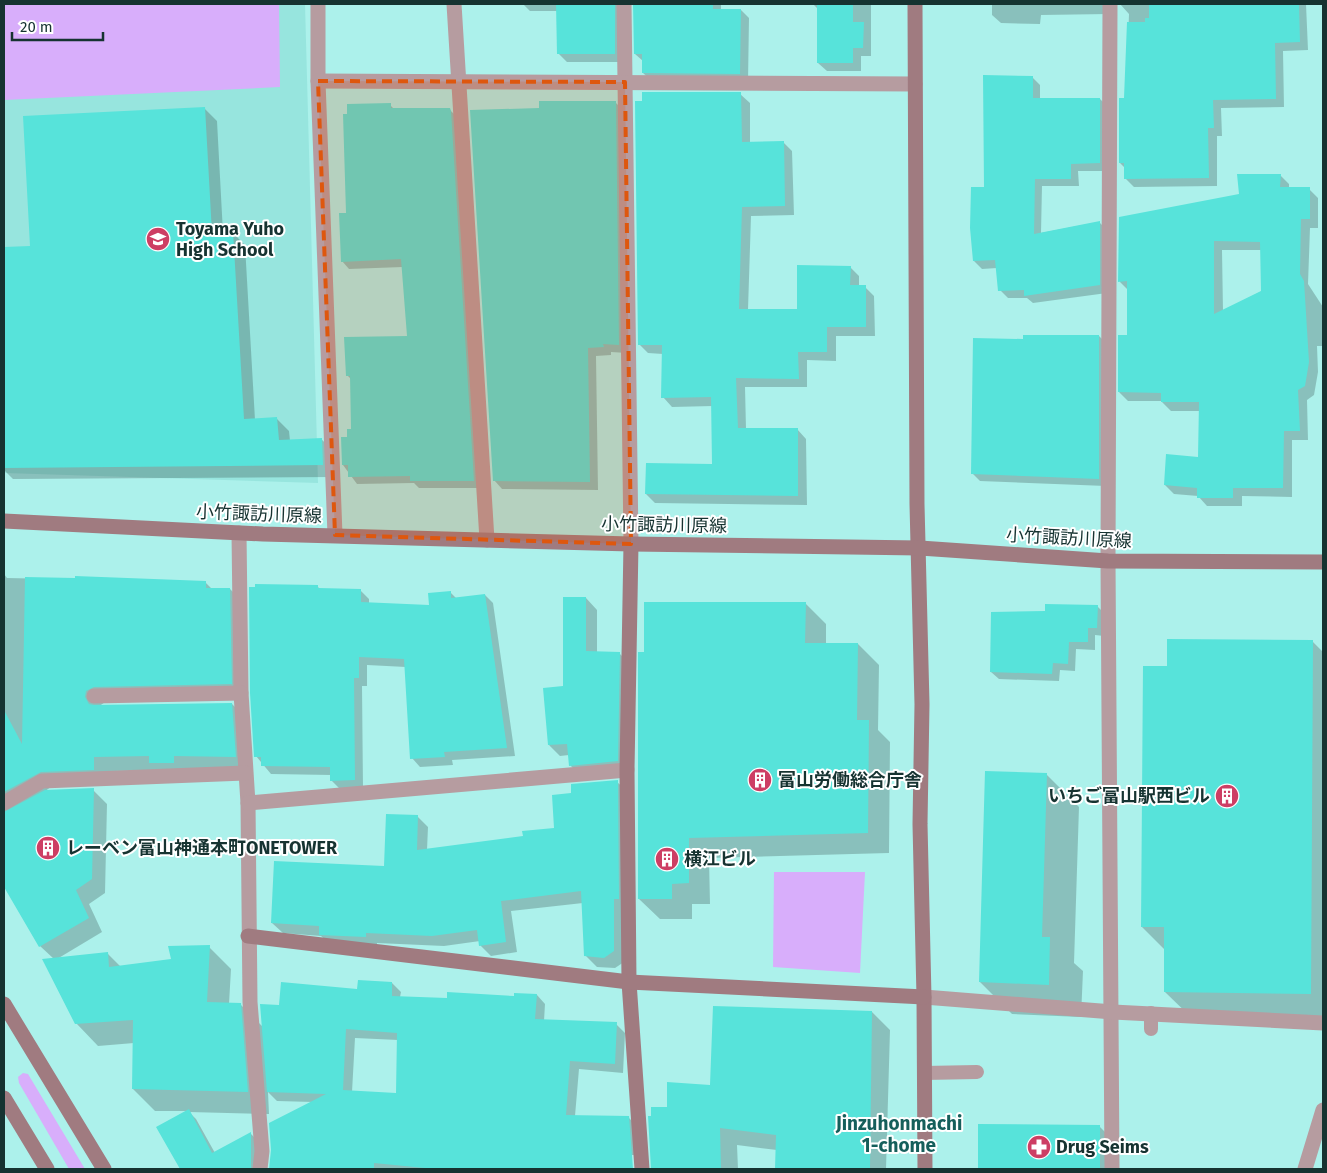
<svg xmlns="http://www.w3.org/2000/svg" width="1327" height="1173" font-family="'Fira Sans','Noto Sans JP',sans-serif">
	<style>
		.built { fill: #97e5de }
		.green { fill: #d8aefb }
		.shadow { fill: #0003; fill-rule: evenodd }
		.building { fill: #57e3da; fill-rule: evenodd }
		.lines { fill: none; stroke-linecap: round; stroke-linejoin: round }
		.lane { stroke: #b69ca0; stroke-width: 14 }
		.street { stroke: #b69ca0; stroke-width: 15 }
		.secondary { stroke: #a07b80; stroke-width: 15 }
		.marked { fill: #de570e; fill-opacity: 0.2; stroke: #de570e; stroke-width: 4; stroke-dasharray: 10 6; stroke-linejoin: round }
		.labels { text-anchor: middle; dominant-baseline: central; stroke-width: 4; stroke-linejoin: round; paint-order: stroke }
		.poi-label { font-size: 18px; font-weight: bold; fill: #163331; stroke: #fff; text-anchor: start }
		.street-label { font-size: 18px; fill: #163331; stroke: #fff }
		.neighbourhood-label { font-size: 19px; font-weight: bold; fill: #155f5b; stroke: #fff }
	</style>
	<rect width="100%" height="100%" fill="#acf1eb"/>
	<polygon class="built" points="4,4 305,4 318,483 4,473"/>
	<g class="green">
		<polygon points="4,4 279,4 280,87 4,100"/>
		<polygon points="774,872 865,872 860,973 773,967"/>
		<polygon points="23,1073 28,1074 85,1169 69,1169 19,1083 18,1077"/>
	</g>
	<g class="shadow">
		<polygon points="523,4 629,4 623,62 567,62 558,53 558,11 530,11"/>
		<polygon points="635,4 721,4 721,10 741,10 749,18 748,82 652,81 643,73 643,61 635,54"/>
		<polygon points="813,4 871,4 871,56 861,56 861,71 827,71 818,63 818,9"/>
		<polygon points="992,4 1117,4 1109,14 1041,15 1040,24 1001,23 992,15"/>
		<polygon points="1120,4 1306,4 1308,50 1283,51 1284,107 1221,108 1222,136 1217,136 1217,186 1134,187 1125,178 1125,168 1120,163 1126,99 1129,14"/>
		<polygon points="1032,77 1040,85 1040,99 1100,99 1108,107 1107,171 1078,171 1079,186 1042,186 1041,233 1099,222 1107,230 1107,293 1033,303 1027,298 1008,298 1000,290 997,268 982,269 974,261 985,189"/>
		<polygon points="740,94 750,103 750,143 783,142 792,151 794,215 751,216 748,310 798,310 850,267 859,276 859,287 865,287 874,296 875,336 836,336 836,361 807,360 807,387 745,387 746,429 797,429 806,439 807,505 655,503 646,494 713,465 713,406 672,407 663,397 663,354 648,353 639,344"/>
		<polygon points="615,102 624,111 627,353 611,352 611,355 596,356 598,490 502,489 494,480 541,110"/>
		<polygon points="390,105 394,109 450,110 457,117 481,488 419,488 414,483 357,484 343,465 353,430 352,380 347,375 408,338 403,267 349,269 342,261 347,214"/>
		<polygon points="204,108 217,121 223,233 233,233 245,245 255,420 277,419 289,431 290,441 321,439 334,451 335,477 13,479 4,470 4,248 32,247"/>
		<path d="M1280,175L1289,184V188L1309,189L1318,198V228H1310L1308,284L1323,307V346H1317L1318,372L1314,395L1307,400L1308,440H1292V497L1242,496V506H1207L1198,496L1174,494L1165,485L1199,458L1200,411H1171L1161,401H1128L1119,392L1128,336V290L1120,282V218L1240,195ZM1222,250H1262V291L1223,311Z"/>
		<polygon points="1099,336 1107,344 1106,486 980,481 972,473 1024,340"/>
		<path d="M4,574L7,578L205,582L212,589H230L244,603L245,698L108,700L98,707L232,704L246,718L249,770L108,771V783L52,786L44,792L93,790L107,804L105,893L89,904L102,932L57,959L108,954L121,967L173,960L209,947L231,969L229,1004H240L263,1027L280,1006L392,983L401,992L400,997L448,999L537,995L545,1004L544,1021L616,1024L625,1033L623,1073L579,1069L575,1116L628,1117L637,1126L639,1155H580L579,1169H270L273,1152L313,1102L277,1101L268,1092L269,1114L189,1112L196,1119L215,1153L251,1134L259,1142V1169H181L158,1127L187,1111H155L133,1089L134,1043L98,1046L76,1023L54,959L40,946L4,885ZM355,1038L398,1040L397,1095L352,1092Z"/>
		<polygon points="317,586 320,589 360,590 369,599 369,604 430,606 450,592 457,599 485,595 493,603 515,756 452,760 453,765 420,767 412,758 406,667 367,665 367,686 362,686 363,788 340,789 331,780 331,775 271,774 256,756"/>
		<polygon points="586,598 597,610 597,653 619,653 630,664 628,772 581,776 570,765 569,755 560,756 549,745"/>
		<polygon points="805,603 826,624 826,644 858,644 879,665 878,730 890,742 889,853 709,858 710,904 692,904 692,919 660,919 639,899 646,653"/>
		<polygon points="1097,606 1105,614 1104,636 1095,635 1095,650 1076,649 1075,671 1060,670 1059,681 999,679 991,672 1046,613"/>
		<polygon points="1313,642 1323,652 1323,1026 1198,1024 1165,992 1165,950 1142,927 1168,667"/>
		<polygon points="1046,774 1079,807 1074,963 1083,971 1081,1017 1012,1014 980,982"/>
		<polygon points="617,782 628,792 624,962 615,968 597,967 586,956 583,903 511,911 517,952 491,956 480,945 480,941 444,946 377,943 377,948 331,945 321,936 283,933 272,923 386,867 417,816 428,827 427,850 524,837 556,829 573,794"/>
		<polygon points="872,1012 890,1030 886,1169 776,1169 777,1150 737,1145 738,1169 662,1169 662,1157 711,1086"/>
		<polygon points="979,1125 1099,1126 1110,1137 1110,1169 979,1169"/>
	</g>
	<g class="building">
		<polygon points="556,4 615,4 615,54 557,54"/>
		<polygon points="633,4 713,4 713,9 741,9 740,74 642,73 642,54 634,54"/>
		<polygon points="817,4 853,4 853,22 864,22 863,48 853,48 853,63 817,63"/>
		<polygon points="1149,4 1299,4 1300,42 1275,43 1276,99 1213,100 1214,128 1208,128 1209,178 1124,179 1124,163 1119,163 1119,98 1124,98 1127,22 1145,22 1145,18 1149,18"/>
		<polygon points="983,75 1033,76 1033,98 1100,98 1100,163 1071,164 1071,179 1035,179 1034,234 1100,221 1100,285 1024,296 1024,290 998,291 995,260 973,261 970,228 971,187 984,187"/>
		<polygon points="642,92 741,92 742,142 784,141 785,206 742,207 739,309 797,309 797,265 851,266 850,285 866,285 866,327 827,327 827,352 798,352 799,379 736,378 738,428 798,428 798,496 645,494 646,463 712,464 711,397 661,398 662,345 638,345 635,101 642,101"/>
		<polygon points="539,101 616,101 619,345 603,344 604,347 588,348 590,482 493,481 470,110 539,108"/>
		<polygon points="391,103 391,108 450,108 451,111 474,481 410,481 410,476 348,477 348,465 342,465 341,437 347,437 347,429 351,429 350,376 346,376 344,337 407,336 401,259 341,262 339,213 346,213 343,114 347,114 347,104"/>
		<polygon points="205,107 212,233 233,231 244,419 277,417 279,440 322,438 323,465 4,468 4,247 30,246 23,116"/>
		<path d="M1237,174H1281L1280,187H1310V219H1301L1300,274L1304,281L1309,362L1305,386L1298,390L1300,431H1284L1283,488H1233V498H1197V488L1164,485L1166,454L1198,457L1199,402H1161V393L1118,392V335H1127V281L1118,282L1119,217L1239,194ZM1214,241L1260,242L1261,291L1214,314Z"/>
		<polygon points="1023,335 1099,335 1099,479 971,474 973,338 1023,339"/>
		<polygon points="75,576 206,581 206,588 230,588 232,684 94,687 86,691 85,697 89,704 94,705 232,703 236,757 174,756 174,763 149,763 149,756 94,757 94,770 41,772 4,792 4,710 22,744 25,577 75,578"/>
		<polygon points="255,584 318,585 318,588 361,589 361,602 429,605 428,593 451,591 451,598 485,594 507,748 444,752 445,757 410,759 404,659 359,657 359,678 354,678 355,780 330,781 330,767 261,766 261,757 254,757 250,693 249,587 255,587"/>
		<polygon points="563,597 586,597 586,651 620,652 618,761 569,766 567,744 548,745 543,688 563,686"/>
		<polygon points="644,602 806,602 805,643 858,643 857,720 869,720 868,833 689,838 689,883 672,884 672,899 638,899 638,652 644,652"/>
		<polygon points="1045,604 1098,605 1097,628 1088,628 1088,642 1069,642 1068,664 1053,663 1052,674 990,672 991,612 1045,611"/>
		<polygon points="1167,639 1313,640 1311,994 1164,992 1164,927 1141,927 1143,666 1167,666"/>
		<polygon points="985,771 1047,773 1042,937 1050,937 1049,985 979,982"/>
		<polygon points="618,780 619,899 614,899 614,951 604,958 584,956 581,891 501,901 506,942 479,946 477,930 432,936 366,933 366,937 319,935 319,926 271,923 274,861 384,866 386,814 418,815 417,850 523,836 522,831 554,828 552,795 571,793 571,784"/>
		<polygon points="94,788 92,879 76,890 89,918 39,947 4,887 4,812 45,790"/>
		<polygon points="210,945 207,1002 241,1003 248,1092 132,1089 133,1020 75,1024 42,959 108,952 109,967 171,959 168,946"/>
		<path d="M358,980L392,982V996L447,998V992L514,996V993L537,994L535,1019L617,1022L615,1064L570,1061L566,1115L629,1116L633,1169H435L374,1163V1169H269L271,1150L269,1123L326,1094L267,1092L260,1004L279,1005L281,982L357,989ZM346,1029L397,1033L396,1093L343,1090Z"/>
		<polygon points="713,1006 872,1011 870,1169 775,1169 776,1135 720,1128 721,1169 651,1169 648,1116 651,1116 651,1107 667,1107 667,1082 710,1085"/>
		<polygon points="189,1109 212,1153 251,1132 251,1169 180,1169 156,1127"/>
		<polygon points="978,1124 1100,1125 1100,1169 978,1169"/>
	</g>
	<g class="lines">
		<g class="lane">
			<polyline points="1151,1029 1151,1013"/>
			<polyline points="924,1073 977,1072"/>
		</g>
		<g class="street">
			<polyline points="318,4 318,81 335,535"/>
			<polyline points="454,4 487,540"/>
			<polyline points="624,4 631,544"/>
			<polyline points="1110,4 1108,561 1112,1169"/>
			<polyline points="318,81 915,84"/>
			<polyline points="239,533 241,693 248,803 250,1002 262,1151 260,1169"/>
			<polyline points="94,696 241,693"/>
			<polyline points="4,803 42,781 245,773"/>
			<polyline points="248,803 627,770"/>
			<polyline points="924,997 1113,1012 1323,1023"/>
			<polyline points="1305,1169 1323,1110"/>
		</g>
		<g class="secondary">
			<polyline points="915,4 917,504 922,704 920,824 924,997 925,1169"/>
			<polyline points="4,521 263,534 631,544 920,548 1108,561 1323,562"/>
			<polyline points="631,544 627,770 629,982 642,1169"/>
			<polyline points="248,936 629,982 924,997"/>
			<polyline points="4,1004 104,1169"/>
			<polyline points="4,1098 47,1169"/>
		</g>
	</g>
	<path class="marked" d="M318,81L625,82L631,544L335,535Z"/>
	<defs>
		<g id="school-disc" transform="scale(1.25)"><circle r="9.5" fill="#cd3e64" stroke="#fff"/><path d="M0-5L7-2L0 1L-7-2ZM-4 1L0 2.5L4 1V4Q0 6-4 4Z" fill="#fff"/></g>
		<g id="building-disc" transform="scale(1.25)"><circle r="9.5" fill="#cd3e64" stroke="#fff"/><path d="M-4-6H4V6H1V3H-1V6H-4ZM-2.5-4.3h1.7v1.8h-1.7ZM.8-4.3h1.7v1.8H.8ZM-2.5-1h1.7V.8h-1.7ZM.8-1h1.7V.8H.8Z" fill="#fff"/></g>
		<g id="pharmacy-disc" transform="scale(1.25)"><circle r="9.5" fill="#cd3e64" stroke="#fff"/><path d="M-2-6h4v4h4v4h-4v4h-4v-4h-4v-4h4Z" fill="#fff"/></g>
	</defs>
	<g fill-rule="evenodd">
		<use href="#school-disc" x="158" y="239"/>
		<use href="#building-disc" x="760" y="780"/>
		<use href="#building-disc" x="1227" y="796"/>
		<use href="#building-disc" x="48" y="848"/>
		<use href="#building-disc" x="667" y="859"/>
		<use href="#pharmacy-disc" x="1039" y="1147"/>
	</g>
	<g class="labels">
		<g class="poi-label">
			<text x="176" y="229">Toyama Yuho<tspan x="176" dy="21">High School</tspan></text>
			<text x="778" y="780">富山労働総合庁舎</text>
			<text x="1210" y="796" text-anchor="end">いちご富山駅西ビル</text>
			<text x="66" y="848">レーベン富山神通本町ONETOWER</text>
			<text x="684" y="859">横江ビル</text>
			<text x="1056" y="1147">Drug Seims</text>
		</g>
		<g class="street-label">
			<text transform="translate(259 514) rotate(2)">小竹諏訪川原線</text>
			<text transform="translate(664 525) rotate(1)">小竹諏訪川原線</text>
			<text transform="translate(1069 538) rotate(3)">小竹諏訪川原線</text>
		</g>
		<g class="neighbourhood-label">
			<text x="899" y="1123">Jinzuhonmachi<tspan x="899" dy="22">1-chome</tspan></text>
		</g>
	</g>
	<rect width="1327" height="1173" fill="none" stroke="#163331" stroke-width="10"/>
	<path d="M12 32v8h91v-8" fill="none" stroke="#163331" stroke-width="2.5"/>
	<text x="20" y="32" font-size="15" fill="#163331" stroke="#ffffff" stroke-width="4" paint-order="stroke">20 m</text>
</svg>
